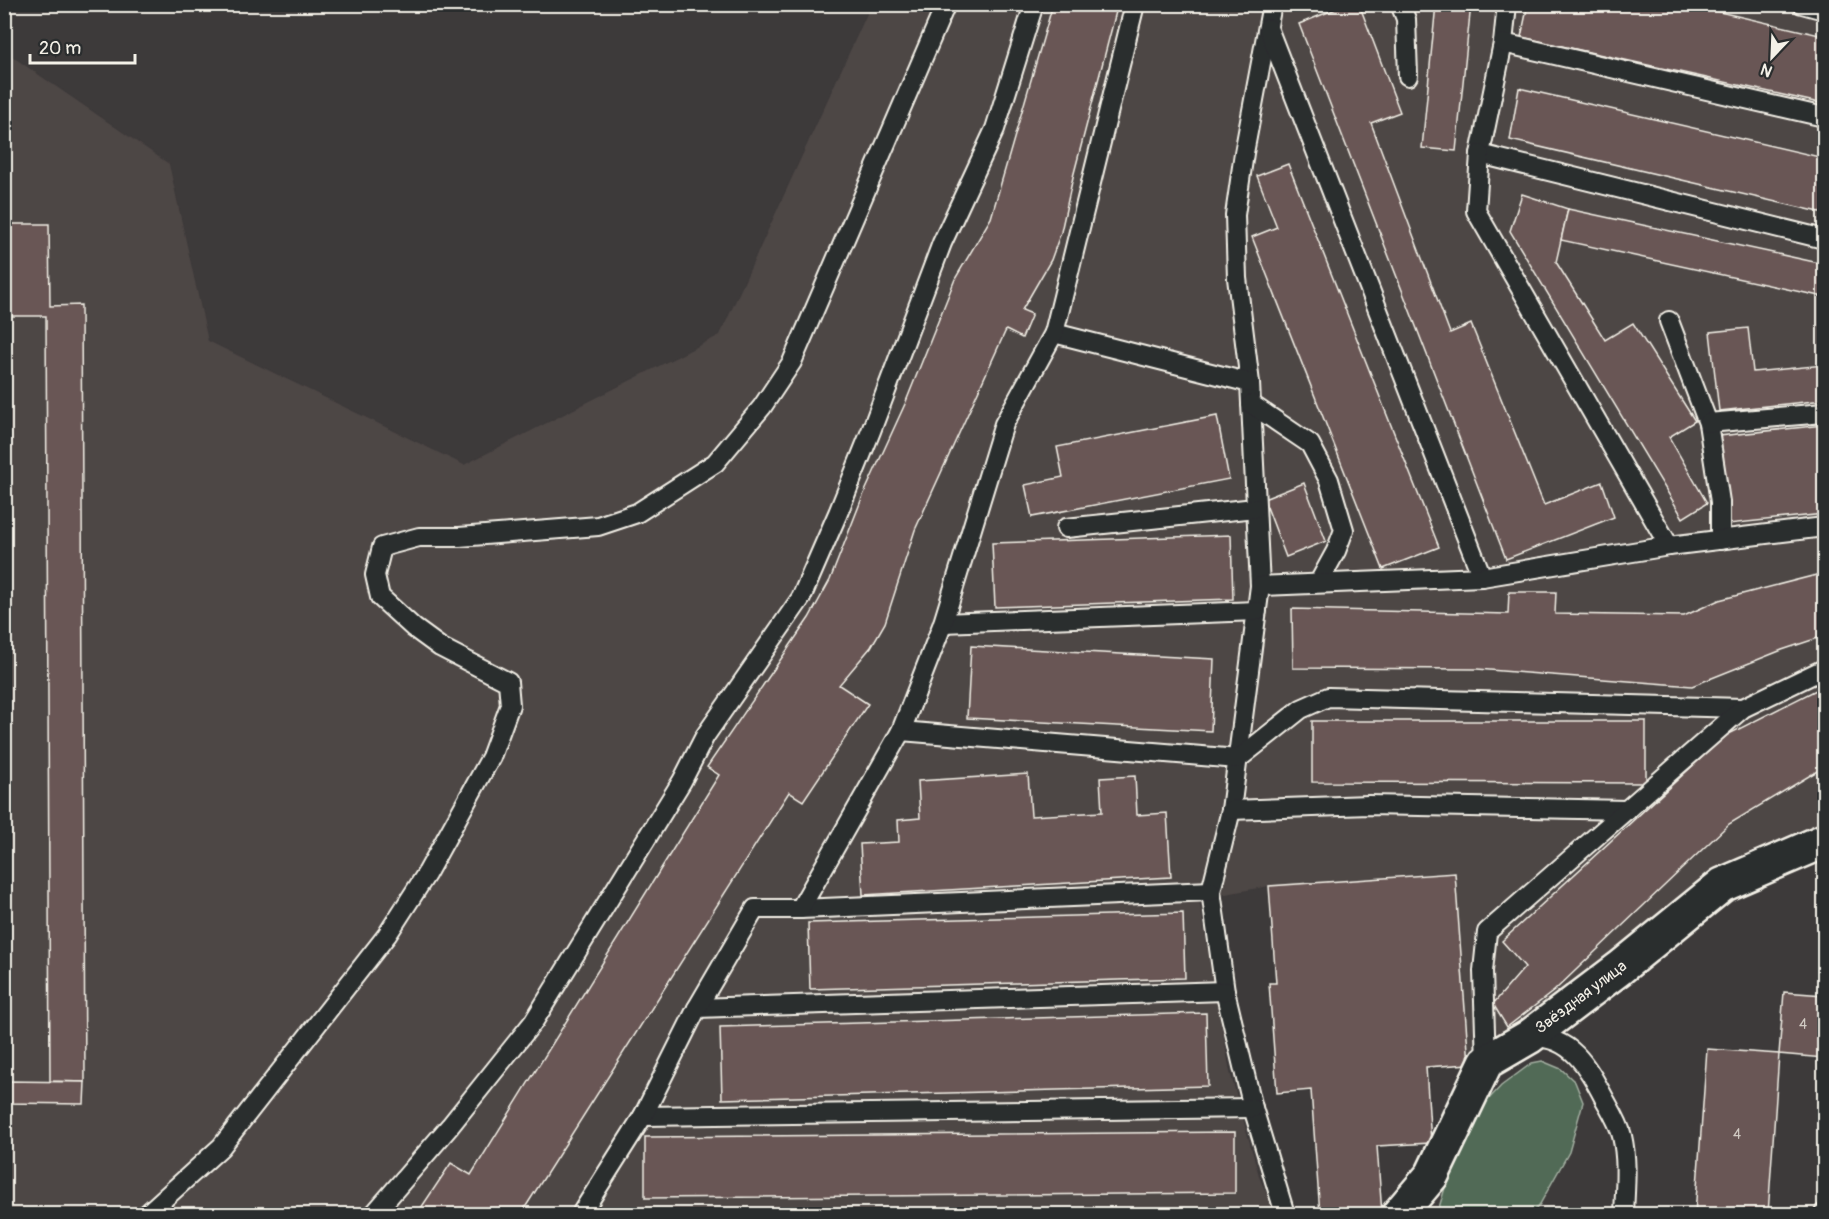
<svg xmlns="http://www.w3.org/2000/svg" width="1829" height="1219" font-family="Pangolin,sans-serif">
	<style>
		.built { fill: #4d4645 }
		.green { fill: #516a57; stroke: #a2aea0; stroke-width: 1.5 }
		.building { fill: #695755; stroke: #f4f1e8; stroke-width: 1.5 }
		.lines { fill: none; stroke-linecap: round; stroke-linejoin: round }
		.service-casing { stroke: #f4f1e8; stroke-width: 22 }
		.minor-casing { stroke: #f4f1e8; stroke-width: 38 }
		.service { stroke: #2a2d2e; stroke-width: 18 }
		.minor { stroke: #2a2d2e; stroke-width: 33 }
		.labels { text-anchor: middle; dominant-baseline: central; stroke-width: 4.5; stroke-linejoin: round; paint-order: stroke }
		.number-label { font-size: 14px; fill: #d1cac3 }
		.street-label { font-size: 16px; fill: #f4f1e8; stroke: #2a2d2e }
	</style>
	<rect width="100%" height="100%" fill="#3d3a3a"/>
	<filter id="ink" filterUnits="userSpaceOnUse"><feTurbulence type="fractalNoise" baseFrequency=".0167" numOctaves="2"/><feDisplacementMap in="SourceGraphic" scale="12" xChannelSelector="R" yChannelSelector="G"/><feConvolveMatrix kernelMatrix="1 2 1 2 8 2 1 2 1" color-interpolation-filters="sRGB"/></filter>
	<g filter="url(#ink)">
		<polygon class="built" points="871,5 1824,5 1824,833 1469,1064 1455,873 1269,886 1199,899 1230,1072 1260,1179 1276,1214 5,1214 4,51 169,164 208,341 464,465 720,335"/>
		<polygon class="green" points="1542,1061 1561,1069 1575,1082 1583,1102 1569,1152 1540,1204 1532,1214 1437,1214 1460,1139 1473,1116 1501,1086 1532,1063"/>
		<g class="building">
			<polygon points="1053,4 1118,4 1073,177 1061,232 1051,260 1022,310 1032,314 1022,338 1006,330 915,530 885,623 871,647 839,685 868,704 803,801 789,792 521,1214 417,1214 451,1163 471,1175 719,775 707,767 809,618 830,580 862,498 905,404 955,279 991,218"/>
			<polygon points="1348,4 1359,4 1400,112 1371,123 1450,333 1471,324 1544,505 1602,482 1614,517 1506,559 1299,24"/>
			<polygon points="1436,4 1471,4 1456,151 1422,148"/>
			<polygon points="1528,4 1685,4 1824,36 1824,104 1521,37"/>
			<polygon points="1519,88 1824,158 1824,213 1510,140"/>
			<polygon points="1288,164 1439,547 1383,569 1252,237 1277,227 1257,176"/>
			<polygon points="1522,194 1568,209 1556,262 1605,340 1633,323 1695,421 1669,437 1707,503 1683,518 1510,231"/>
			<polygon points="1568,209 1824,264 1824,297 1561,240"/>
			<polygon points="4,224 49,224 50,306 81,305 85,1082 50,1081 46,316 4,316"/>
			<polygon points="1748,328 1753,372 1824,365 1824,400 1719,411 1710,332"/>
			<polygon points="1217,416 1229,479 1032,517 1025,485 1063,477 1057,447"/>
			<polygon points="1824,425 1824,514 1728,524 1719,436"/>
			<polygon points="1304,483 1326,541 1286,557 1264,499"/>
			<polygon points="1231,535 1233,599 995,607 992,543"/>
			<polygon points="1824,573 1824,636 1782,650 1692,686 1477,669 1293,668 1292,609 1508,614 1509,592 1556,592 1555,614 1684,616 1719,600"/>
			<polygon points="971,646 1214,659 1211,731 967,718"/>
			<polygon points="1824,686 1824,767 1729,824 1554,991 1507,1027 1493,1004 1525,967 1502,941 1725,736"/>
			<polygon points="1312,721 1646,721 1646,783 1312,782"/>
			<polygon points="1028,774 1031,816 1102,812 1100,778 1135,776 1137,815 1167,813 1171,877 863,895 860,844 899,842 898,820 920,818 918,781"/>
			<polygon points="1455,873 1469,1064 1426,1067 1431,1143 1377,1146 1382,1214 1320,1214 1311,1090 1277,1093 1269,983 1276,983 1269,886"/>
			<polygon points="1183,913 1185,978 810,989 808,923"/>
			<polygon points="1784,992 1824,995 1824,1058 1779,1054"/>
			<polygon points="1206,1013 1208,1086 722,1099 720,1027"/>
			<polygon points="1707,1049 1779,1054 1768,1214 1695,1214"/>
			<polygon points="4,1081 85,1082 84,1104 4,1103"/>
			<polygon points="1235,1132 1235,1193 645,1198 645,1137"/>
		</g>
		<g class="lines">
			<g class="service-casing">
				<g id="service">
					<polyline points="1272,4 1244,153 1235,215 1237,278 1250,383 1260,586 1231,810 1211,891 1225,991 1253,1108 1285,1214"/>
					<polyline points="1400,4 1406,19 1408,76"/>
					<polyline points="1507,4 1503,43 1480,154 1824,239"/>
					<polyline points="1802,4 1824,10"/>
					<polyline points="1268,28 1482,577"/>
					<polyline points="1503,43 1824,117"/>
					<polyline points="1480,154 1476,211 1669,546"/>
					<polyline points="1669,321 1708,423 1720,502 1720,540"/>
					<polyline points="1054,333 1250,383"/>
					<polyline points="1251,404 1310,444 1329,480 1344,530 1336,551 1319,582"/>
					<polyline points="1708,423 1824,413"/>
					<polyline points="1066,528 1255,508"/>
					<polyline points="1260,586 1482,577 1669,546 1824,527"/>
					<polyline points="943,623 1257,611"/>
					<polyline points="901,731 1238,759 1301,709 1328,697 1743,708"/>
					<polyline points="1231,810 1369,805 1627,810"/>
					<polyline points="800,909 1211,891"/>
					<polyline points="697,1008 1225,991"/>
					<path d="M1531,1037C1571,1036 1587,1066 1604,1098C1610,1109 1619,1123 1622,1136C1628,1162 1625,1188 1624,1214"/>
					<polyline points="1486,1062 1483,971 1487,932 1743,708 1824,669"/>
					<polyline points="643,1116 1253,1108"/>
					<polyline points="147,1214 221,1147 387,935 427,873 491,757 510,705 508,682 440,647 414,628 380,597 375,575 382,547 419,537 459,537 598,526 637,513 715,463 762,407 792,362 946,4"/>
					<polyline points="374,1214 450,1126 534,1021 682,781 705,736 801,598 838,513 871,431 942,243 995,129 1034,4"/>
					<polyline points="581,1214 643,1116 697,1008 755,909 800,909 901,731 943,623 1004,424 1054,333 1135,4"/>
					<polyline points="1824,1214 1824,1213"/>
				</g>
			</g>
			<g class="minor-casing">
				<polyline id="minor" points="1399,1214 1432,1175 1486,1062 1529,1037 1620,968 1722,885 1824,841"/>
			</g>
			<use href="#service" class="service"/>
			<use href="#minor" class="minor"/>
		</g>
	</g>
	<g class="labels">
		<g class="number-label">
			<text x="1803" y="1024">4</text>
			<text x="1737" y="1134">4</text>
		</g>
		<g class="street-label">
			<text transform="translate(1581 997) rotate(-37)">Звёздная улица</text>
		</g>
	</g>
	<rect width="1829" height="1219" fill="none" stroke="#2a2d2e" stroke-width="24"/>
	<rect x="12" y="12" width="1805" height="1195" fill="none" stroke="#f4f1e8" stroke-width="2" filter="url(#ink)"/>
	<g transform="translate(1772 57) rotate(203)" stroke="#2a2d2e" stroke-width="4.5" paint-order="stroke">
	<path d="M0-4.5L10 22L0 15L-10 22Z" fill="#f4f1e8"/>
	<text y="-9" font-size="16" font-weight="bold" text-anchor="middle" fill="#f4f1e8">N</text>
	</g>
	<path d="M30 54v9h105v-9" fill="none" stroke="#f4f1e8" stroke-width="3"/>
	<text x="39" y="54" font-size="18" fill="#f4f1e8" stroke="#2a2d2e" stroke-width="4.5" paint-order="stroke">20 m</text>
</svg>
